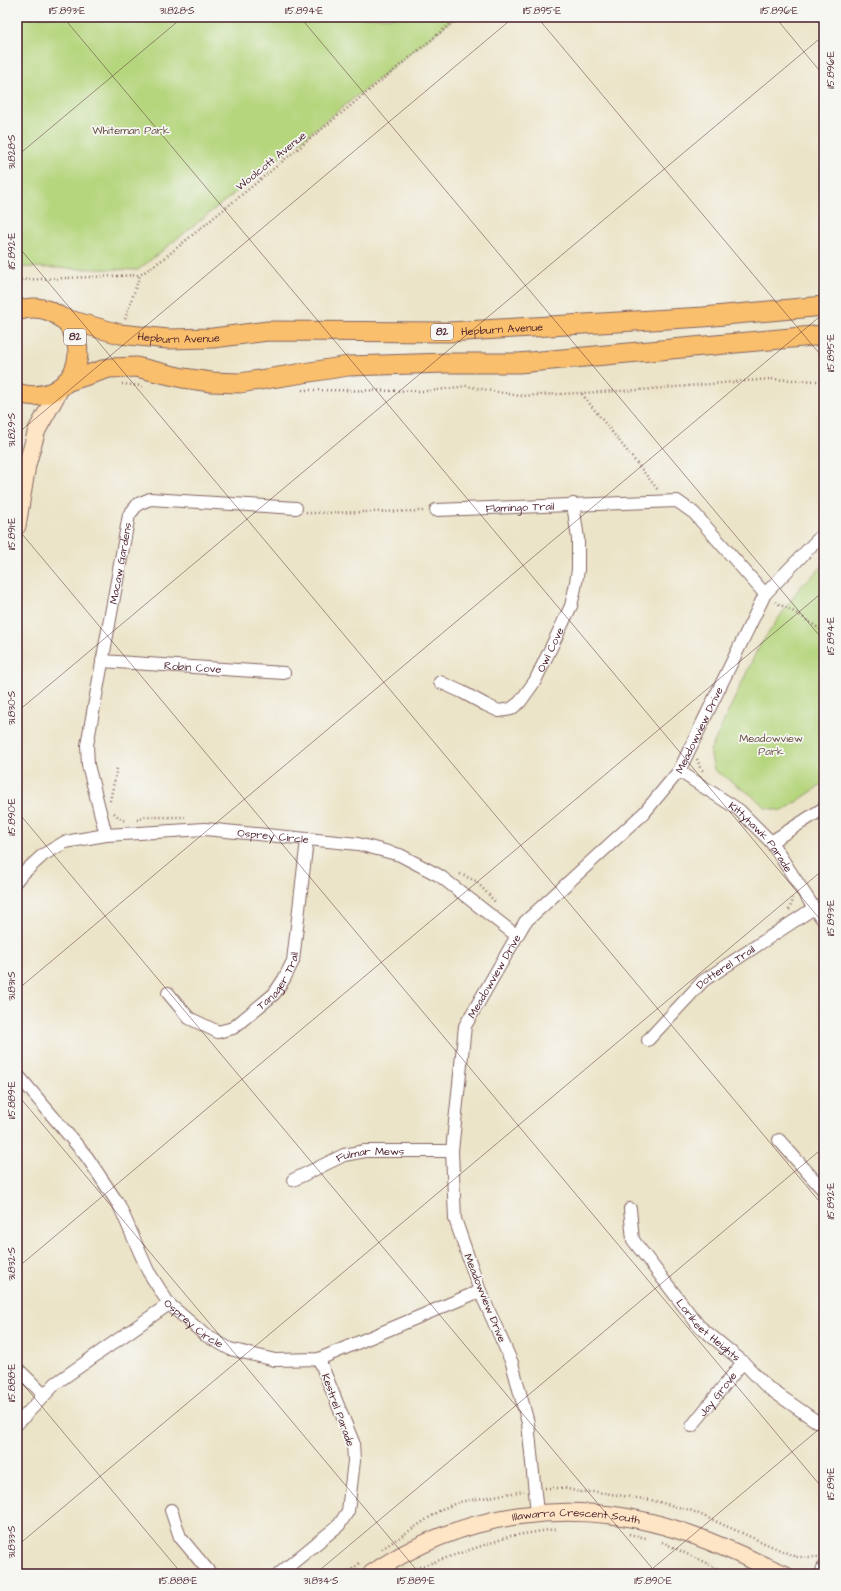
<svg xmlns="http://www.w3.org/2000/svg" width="841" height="1591" font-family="'Architects Daughter',sans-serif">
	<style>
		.green { fill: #b6d67e; stroke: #807a54 }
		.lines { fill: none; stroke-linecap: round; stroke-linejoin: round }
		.street-casing { stroke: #836462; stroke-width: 14 }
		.secondary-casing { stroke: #836462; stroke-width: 19 }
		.primary-casing { stroke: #836462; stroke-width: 21 }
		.path { stroke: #836462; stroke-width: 2.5; stroke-dasharray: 1 3; stroke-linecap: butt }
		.street { stroke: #fff; stroke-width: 12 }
		.secondary { stroke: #fde5c5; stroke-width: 17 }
		.primary { stroke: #f9bf6d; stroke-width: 19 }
		.ticks { fill: none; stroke: #4a1f2b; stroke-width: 1; stroke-opacity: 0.45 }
		.labels { text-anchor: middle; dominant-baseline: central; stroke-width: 3.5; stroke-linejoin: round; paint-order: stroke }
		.shield { fill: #f6f6f2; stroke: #7e6067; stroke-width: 1 }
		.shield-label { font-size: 10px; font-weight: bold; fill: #4a1f2b }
		.park-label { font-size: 11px; fill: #654d40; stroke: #f6f6f2 }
		.street-label { font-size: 11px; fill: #4a1f2b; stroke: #f6f6f2 }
		.neatline { fill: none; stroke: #4a1f2b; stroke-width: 1.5 }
		.ticks-label { font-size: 10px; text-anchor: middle; fill: #4a1f2b }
	</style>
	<rect width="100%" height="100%" fill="#f6f6f2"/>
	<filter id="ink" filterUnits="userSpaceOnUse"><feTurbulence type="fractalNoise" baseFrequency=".025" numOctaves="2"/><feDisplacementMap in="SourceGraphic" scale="8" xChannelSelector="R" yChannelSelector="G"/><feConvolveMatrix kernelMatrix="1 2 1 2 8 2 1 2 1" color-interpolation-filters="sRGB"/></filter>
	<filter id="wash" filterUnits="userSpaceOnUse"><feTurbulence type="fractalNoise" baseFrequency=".012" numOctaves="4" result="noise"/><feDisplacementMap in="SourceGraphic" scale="16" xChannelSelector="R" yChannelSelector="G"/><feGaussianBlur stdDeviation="0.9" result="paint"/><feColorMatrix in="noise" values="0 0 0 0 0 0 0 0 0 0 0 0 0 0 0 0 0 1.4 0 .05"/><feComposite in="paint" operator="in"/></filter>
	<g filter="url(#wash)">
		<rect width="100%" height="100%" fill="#ece4c8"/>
		<g class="green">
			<polygon points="17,17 456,17 138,270 17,267"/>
			<polygon points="824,565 824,783 783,811 766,808 750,794 714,770 710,751 758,648 800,587"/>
		</g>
	</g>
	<g filter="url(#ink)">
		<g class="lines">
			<g class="street-casing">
				<g id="street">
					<path id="s1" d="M436,510L677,501L694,513L765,594"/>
					<path id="s2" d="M102,661L284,673"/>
					<path id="s3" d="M440,682L462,692L486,705L499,711L511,709L520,702L535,681L571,606L575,588L578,570V539L573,504"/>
					<path id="s4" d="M679,771L739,810L771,842L814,908L824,921"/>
					<path id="s5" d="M106,835L88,765L87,745L129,515L138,504L150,499L296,508"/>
					<polyline points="771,842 824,808"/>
					<path id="s6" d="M17,880L19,877L43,855L65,842L106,835L205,829L358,844L400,855L440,876L517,936"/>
					<path id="s7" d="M168,993L189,1018L218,1032L233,1028L274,994L284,979L293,961L307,840"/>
					<path id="s8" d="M648,1040L703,981L814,908"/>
					<path id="s9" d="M17,1074L87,1157L119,1205L148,1271L169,1304L205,1335L230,1349L275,1360L319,1359L480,1291"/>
					<polyline points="779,1140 824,1191"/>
					<path id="s10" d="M293,1180L344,1155L365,1151H452"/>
					<path id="s11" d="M630,1209L633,1240L699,1326L743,1362L767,1387L816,1421L824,1423"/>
					<polyline points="17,1368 44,1395"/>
					<polyline points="17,1424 56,1383 169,1304"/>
					<path id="s12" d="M692,1426L743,1362"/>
					<polyline points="171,1510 180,1537 211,1574"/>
					<path id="s13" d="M537,1513L528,1423L512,1363L480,1291L455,1219L452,1151L465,1026L525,922L644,813L679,771L765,594L820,537L824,535"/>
					<polyline points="279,1574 339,1525 348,1511 354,1461 353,1442 319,1359"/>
					<polyline points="821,1574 824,1566"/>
				</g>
			</g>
			<g class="secondary-casing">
				<g id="secondary">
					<polyline points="17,526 27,465 37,430 61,387"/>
					<path id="s14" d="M371,1574C463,1511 572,1496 678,1530C714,1541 748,1559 784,1574"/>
				</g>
			</g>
			<g class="primary-casing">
				<g id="primary">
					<path d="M17,311C69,293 102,362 56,390C43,397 30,397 17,393"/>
					<path id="s15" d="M62,318L120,334L168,339L213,338L268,331L449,332L703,317L824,306"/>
					<polyline points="66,382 109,368 136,367 183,378 211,382 240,383 348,366 447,363 519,363 824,335"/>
				</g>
			</g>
			<g class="path">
				<polyline points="17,280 140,275"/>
				<polyline points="125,319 140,275 162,260 459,17"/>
				<polyline points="122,384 143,386"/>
				<polyline points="302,390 431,391 466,386 519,396 640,390 770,379 818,381 824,380"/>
				<polyline points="582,394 658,490"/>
				<polyline points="306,512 310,513 425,511"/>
				<polyline points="775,602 798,614 824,632"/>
				<polyline points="697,759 700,767 704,772"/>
				<polyline points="110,801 117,768"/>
				<polyline points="114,813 122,820 126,821"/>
				<polyline points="137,820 145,817 185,817"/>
				<polyline points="460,874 476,881 496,903"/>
				<polyline points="789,910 792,902 792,898"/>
				<polyline points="545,1488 565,1488 579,1492 597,1492 651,1500 690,1510 796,1557 818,1557"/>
				<polyline points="629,1534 646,1538"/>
				<polyline points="662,1542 729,1574"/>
				<polyline points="382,1549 442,1509 459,1502 524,1491"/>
				<polyline points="346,1574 361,1562"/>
				<polyline points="405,1574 416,1568 511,1536 555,1529"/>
			</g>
			<use href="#street" class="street"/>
			<use href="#secondary" class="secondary"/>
			<use href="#primary" class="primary"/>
		</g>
	</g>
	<path class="ticks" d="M63,17L824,924M300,17L824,641M537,17L824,359M775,17L824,76M17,156L183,17M17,245L824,1207M17,434L514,17M17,528L824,1490M17,712L824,35M17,811L657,1574M17,990L824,313M17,1094L420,1574M17,1268L824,591M17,1377L182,1574M17,1546L824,869M315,1574L824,1147M646,1574L824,1425"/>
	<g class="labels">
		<g class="shield">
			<rect x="431" y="324" width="22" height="16" rx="3"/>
			<rect x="64" y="329" width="22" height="16" rx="3"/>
		</g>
		<g class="shield-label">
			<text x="442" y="332">82</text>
			<text x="75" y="337">82</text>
		</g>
		<g class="park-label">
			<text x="131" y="130">Whiteman Park</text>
			<text x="771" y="738">Meadowview<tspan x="771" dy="13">Park</tspan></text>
		</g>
		<g class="street-label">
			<text transform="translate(271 161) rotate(-39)">Woolcott Avenue</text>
			<text stroke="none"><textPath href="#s15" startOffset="443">Hepburn Avenue</textPath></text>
			<text stroke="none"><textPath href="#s15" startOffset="119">Hepburn Avenue</textPath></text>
			<text stroke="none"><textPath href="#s1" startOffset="84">Flamingo Trail</textPath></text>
			<text stroke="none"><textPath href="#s5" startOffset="277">Macaw Gardens</textPath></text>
			<text stroke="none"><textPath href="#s3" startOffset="150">Owl Cove</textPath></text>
			<text stroke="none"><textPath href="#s2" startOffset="91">Robin Cove</textPath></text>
			<text stroke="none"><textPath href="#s13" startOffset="883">Meadowview Drive</textPath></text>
			<text stroke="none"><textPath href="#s6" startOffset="271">Osprey Circle</textPath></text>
			<text stroke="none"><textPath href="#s4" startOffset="106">Kittyhawk Parade</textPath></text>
			<text stroke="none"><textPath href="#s8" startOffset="107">Dotterel Trail</textPath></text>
			<text stroke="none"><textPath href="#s13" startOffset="559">Meadowview Drive</textPath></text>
			<text stroke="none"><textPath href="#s7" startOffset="147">Tanager Trail</textPath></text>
			<text stroke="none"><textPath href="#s10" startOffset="83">Fulmar Mews</textPath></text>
			<text transform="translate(485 1298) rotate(68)">Meadowview Drive</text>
			<text stroke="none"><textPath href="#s9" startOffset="309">Osprey Circle</textPath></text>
			<text stroke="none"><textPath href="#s11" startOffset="149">Lorikeet Heights</textPath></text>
			<text stroke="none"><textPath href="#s12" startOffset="41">Jay Grove</textPath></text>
			<text transform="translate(338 1410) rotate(70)">Kestrel Parade</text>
			<text stroke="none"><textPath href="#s14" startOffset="218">Illawarra Crescent South</textPath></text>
		</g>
	</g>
	<rect width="841" height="1591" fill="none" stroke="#f6f6f2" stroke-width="44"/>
	<rect x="22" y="22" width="797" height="1547" class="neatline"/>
	<g class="ticks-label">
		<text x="67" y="14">115.893°E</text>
		<text x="177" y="14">31.828°S</text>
		<text x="304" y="14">115.894°E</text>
		<text x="542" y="14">115.895°E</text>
		<text x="779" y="14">115.896°E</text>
		<text transform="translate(830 70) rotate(-90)" y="4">115.896°E</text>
		<text transform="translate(11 152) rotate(-90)" y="4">31.828°S</text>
		<text transform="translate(11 251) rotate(-90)" y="4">115.892°E</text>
		<text transform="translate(830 353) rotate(-90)" y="4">115.895°E</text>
		<text transform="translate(11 430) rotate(-90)" y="4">31.829°S</text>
		<text transform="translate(11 534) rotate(-90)" y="4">115.891°E</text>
		<text transform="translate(830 636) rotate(-90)" y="4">115.894°E</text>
		<text transform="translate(11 708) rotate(-90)" y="4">31.830°S</text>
		<text transform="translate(11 817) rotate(-90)" y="4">115.890°E</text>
		<text transform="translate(830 918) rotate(-90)" y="4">115.893°E</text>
		<text transform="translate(11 986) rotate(-90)" y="4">31.831°S</text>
		<text transform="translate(11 1100) rotate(-90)" y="4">115.889°E</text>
		<text transform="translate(830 1201) rotate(-90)" y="4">115.892°E</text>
		<text transform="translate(11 1264) rotate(-90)" y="4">31.832°S</text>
		<text transform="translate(11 1383) rotate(-90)" y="4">115.888°E</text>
		<text transform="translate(830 1484) rotate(-90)" y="4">115.891°E</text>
		<text transform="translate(11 1542) rotate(-90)" y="4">31.833°S</text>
		<text x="178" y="1584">115.888°E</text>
		<text x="321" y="1584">31.834°S</text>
		<text x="416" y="1584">115.889°E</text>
		<text x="653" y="1584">115.890°E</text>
	</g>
</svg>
